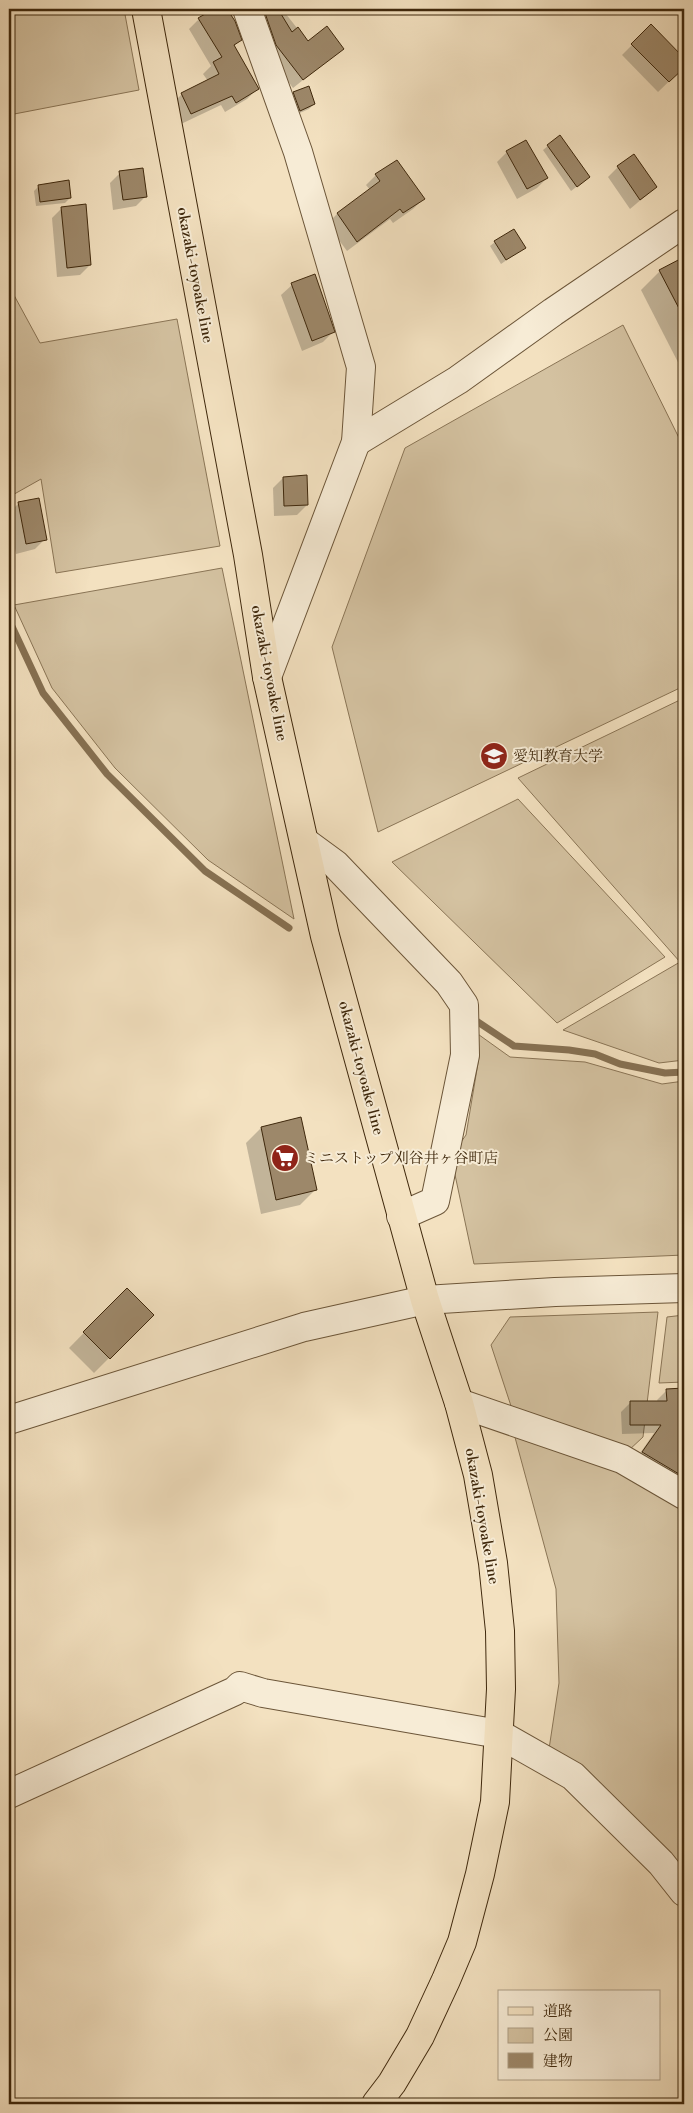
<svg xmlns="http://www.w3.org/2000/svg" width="693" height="2113" font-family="'Libre Bodoni','Noto Serif JP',serif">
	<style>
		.green { fill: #d4c2a1; stroke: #8a7556 }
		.shadow { fill: #0003 }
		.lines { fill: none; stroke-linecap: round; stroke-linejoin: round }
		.stream { stroke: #867153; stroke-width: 7 }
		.building { fill: #9d886a; stroke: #3f280c }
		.minor-casing { stroke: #6c5639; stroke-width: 30 }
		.major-casing { stroke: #3f280c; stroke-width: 30 }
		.minor { stroke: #f7ecd6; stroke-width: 28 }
		.major { stroke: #f3e1c0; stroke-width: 28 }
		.labels { text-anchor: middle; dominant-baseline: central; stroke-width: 4; stroke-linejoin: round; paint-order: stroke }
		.street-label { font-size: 15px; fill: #3f280c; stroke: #f7ecd6 }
		.poi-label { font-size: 15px; fill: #3f280c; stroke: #f7ecd6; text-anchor: start }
	</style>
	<rect width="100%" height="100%" fill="#f3e1c0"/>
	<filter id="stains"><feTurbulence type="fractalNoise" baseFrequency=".004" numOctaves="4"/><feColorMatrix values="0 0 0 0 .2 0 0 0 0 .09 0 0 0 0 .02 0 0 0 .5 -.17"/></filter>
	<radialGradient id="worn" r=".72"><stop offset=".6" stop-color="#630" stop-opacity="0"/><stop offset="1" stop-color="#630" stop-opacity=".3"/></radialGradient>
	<g class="green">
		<polygon points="9,9 124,9 139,90 9,115"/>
		<polygon points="9,286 40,343 177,319 220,546 56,573 41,479 9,497"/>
		<polygon points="623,325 684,448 684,686 378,832 332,647 405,448"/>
		<polygon points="222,568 294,919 208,860 115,768 52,688 14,605"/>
		<polygon points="684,698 684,1060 659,1063 563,1030 680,962 518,778"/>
		<polygon points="518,799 665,957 557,1023 392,862"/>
		<polygon points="475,1032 510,1057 585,1062 662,1084 684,1081 684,1255 474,1264 451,1156 466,1135 479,1057"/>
		<polygon points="658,1312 643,1437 628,1451 512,1409 491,1345 510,1317"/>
		<polygon points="684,1315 684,1382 659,1383 667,1317"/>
		<polygon points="513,1430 621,1470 684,1509 684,1875 549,1749 559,1683 556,1589"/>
	</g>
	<g class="shadow">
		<polygon points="217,9 226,9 234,22 240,40 234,46 257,89 247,99 225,112 221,105 181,124 172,104 182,94 208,81 203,74 211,66 189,29 199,19"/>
		<polygon points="251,9 272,9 269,12 275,9 282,9 308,42 342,49 293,88 268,54 256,23 269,11 256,18"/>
		<polygon points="651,26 684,60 684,67 658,92 622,55"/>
		<polygon points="294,93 314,104 309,109 295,115 289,98"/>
		<polygon points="548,146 589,177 571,191 543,150"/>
		<polygon points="507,152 547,178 537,188 517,199 497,162"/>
		<polygon points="618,167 656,187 630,209 608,177"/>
		<polygon points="120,173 146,196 136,206 113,210 110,183"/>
		<polygon points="376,175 423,199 413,209 393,223 390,219 347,251 327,224 337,214 370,190 366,185"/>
		<polygon points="39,186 70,198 65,203 36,206 34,191"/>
		<polygon points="62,208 90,265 80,275 57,277 52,218"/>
		<polygon points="495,242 524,248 501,264 490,246"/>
		<polygon points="684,258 684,374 641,290 660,271"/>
		<polygon points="315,276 333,332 323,342 302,351 281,295 292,285"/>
		<polygon points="283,478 307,505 297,515 274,516 273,488"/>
		<polygon points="19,503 45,539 35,549 16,554 9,513"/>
		<polygon points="300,1118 315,1190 300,1205 261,1214 246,1143 261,1128"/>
		<polygon points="127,1289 152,1315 94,1373 69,1348"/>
		<polygon points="684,1390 684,1419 679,1445 684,1446 684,1492 634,1462 654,1433 622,1434 621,1412 630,1403 658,1402 657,1400 666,1391"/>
	</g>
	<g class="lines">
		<g class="stream">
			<polyline points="9,620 43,693 107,774 205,871 289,928"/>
			<polyline points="472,1018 514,1046 569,1050 595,1054 620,1064 665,1073 684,1072"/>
		</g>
	</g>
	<g class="building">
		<polygon points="214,9 227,9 235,21 242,40 234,45 259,89 236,103 232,96 191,114 181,93 219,74 213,62 222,57 198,18"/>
		<polygon points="273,9 278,9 292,32 298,27 308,41 327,26 344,49 303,80 276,45 265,13"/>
		<polygon points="651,24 684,58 684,68 669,82 631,44"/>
		<polygon points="309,86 315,104 300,111 293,92"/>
		<polygon points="560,135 590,177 577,187 547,145"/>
		<polygon points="526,140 548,178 527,189 506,151"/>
		<polygon points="634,154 657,187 640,200 617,166"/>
		<polygon points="397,160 425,199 403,213 400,209 357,242 337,213 380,181 375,174"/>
		<polygon points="143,168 147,197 123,200 119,171"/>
		<polygon points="69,180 71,198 40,202 38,185"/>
		<polygon points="86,204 91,265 67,268 61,207"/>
		<polygon points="514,229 526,248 506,260 494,241"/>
		<polygon points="684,257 684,318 659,270"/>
		<polygon points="315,274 335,332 312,341 291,283"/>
		<polygon points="307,475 308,505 284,506 283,477"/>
		<polygon points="39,498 47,540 26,544 18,502"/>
		<polygon points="301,1117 317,1190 276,1200 261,1127"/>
		<polygon points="127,1288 154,1315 110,1359 83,1332"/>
		<polygon points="684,1388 684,1477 642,1452 661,1425 630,1425 630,1401 667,1401 666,1389"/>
	</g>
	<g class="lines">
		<g class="minor-casing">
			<g id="minor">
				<polyline points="247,9 298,152 361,367 356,442 267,677"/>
				<polyline points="356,442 458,380 553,312 684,223"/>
				<polyline points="305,842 335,864 449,983 464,1005 465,1055 435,1201 401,1216"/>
				<polyline points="459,1403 622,1459 684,1495"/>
				<polyline points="9,1420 304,1327 425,1300 555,1292 684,1288"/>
				<polyline points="9,1794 235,1691 240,1686 263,1693 499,1734 573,1776 661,1863 684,1892"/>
			</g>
		</g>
		<g class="major-casing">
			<polyline id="major" points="146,9 248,555 267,677 325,936 425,1300 459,1403 478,1475 493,1563 500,1631 501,1689 495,1802 480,1874 462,1942 446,1980 420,2036 392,2083 376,2104"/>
		</g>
		<use href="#minor" class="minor"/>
		<use href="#major" class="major"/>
	</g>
	<defs>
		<g id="university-disc" transform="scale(1.4375)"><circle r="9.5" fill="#8f2418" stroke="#f7ecd6"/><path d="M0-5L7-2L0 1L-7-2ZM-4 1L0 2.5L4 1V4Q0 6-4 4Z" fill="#fff"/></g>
		<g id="supermarket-disc" transform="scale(1.4375)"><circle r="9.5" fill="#8f2418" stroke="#f7ecd6"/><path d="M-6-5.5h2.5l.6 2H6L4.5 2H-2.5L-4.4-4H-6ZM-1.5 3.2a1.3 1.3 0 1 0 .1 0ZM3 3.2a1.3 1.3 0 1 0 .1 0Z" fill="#fff"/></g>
	</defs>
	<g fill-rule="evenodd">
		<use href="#university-disc" x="494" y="756"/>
		<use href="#supermarket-disc" x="285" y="1158"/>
	</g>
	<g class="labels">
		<g class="street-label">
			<text transform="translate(195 275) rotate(79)">okazaki-toyoake line</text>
			<text transform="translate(269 673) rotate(79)">okazaki-toyoake line</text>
			<text transform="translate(361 1068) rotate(75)">okazaki-toyoake line</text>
			<text transform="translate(482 1516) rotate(80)">okazaki-toyoake line</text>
		</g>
		<g class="poi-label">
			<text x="513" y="756">愛知教育大学</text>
			<text x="304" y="1158">ミニストップ刈谷井ヶ谷町店</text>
		</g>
	</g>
	<rect width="693" height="2113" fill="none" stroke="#f3e1c0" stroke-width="30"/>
	<rect x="10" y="10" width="673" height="2093" fill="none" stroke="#3f280c" stroke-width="2.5"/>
	<rect x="15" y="15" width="663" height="2083" fill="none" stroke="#3f280c"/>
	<rect x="498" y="1990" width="162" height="90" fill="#f7ecd6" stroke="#ad9e85"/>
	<rect x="508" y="2007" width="25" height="8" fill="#f3e1c0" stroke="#ad9e85"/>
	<text x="543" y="2016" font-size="15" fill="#3f280c">道路</text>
	<rect x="508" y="2028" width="25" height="15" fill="#d4c2a1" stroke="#ad9e85"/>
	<text x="543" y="2040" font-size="15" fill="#3f280c">公園</text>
	<rect x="508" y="2053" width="25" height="15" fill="#9d886a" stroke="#ad9e85"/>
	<text x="543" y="2066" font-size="15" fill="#3f280c">建物</text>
	<rect width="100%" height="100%" filter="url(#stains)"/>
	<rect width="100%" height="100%" fill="url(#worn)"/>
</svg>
